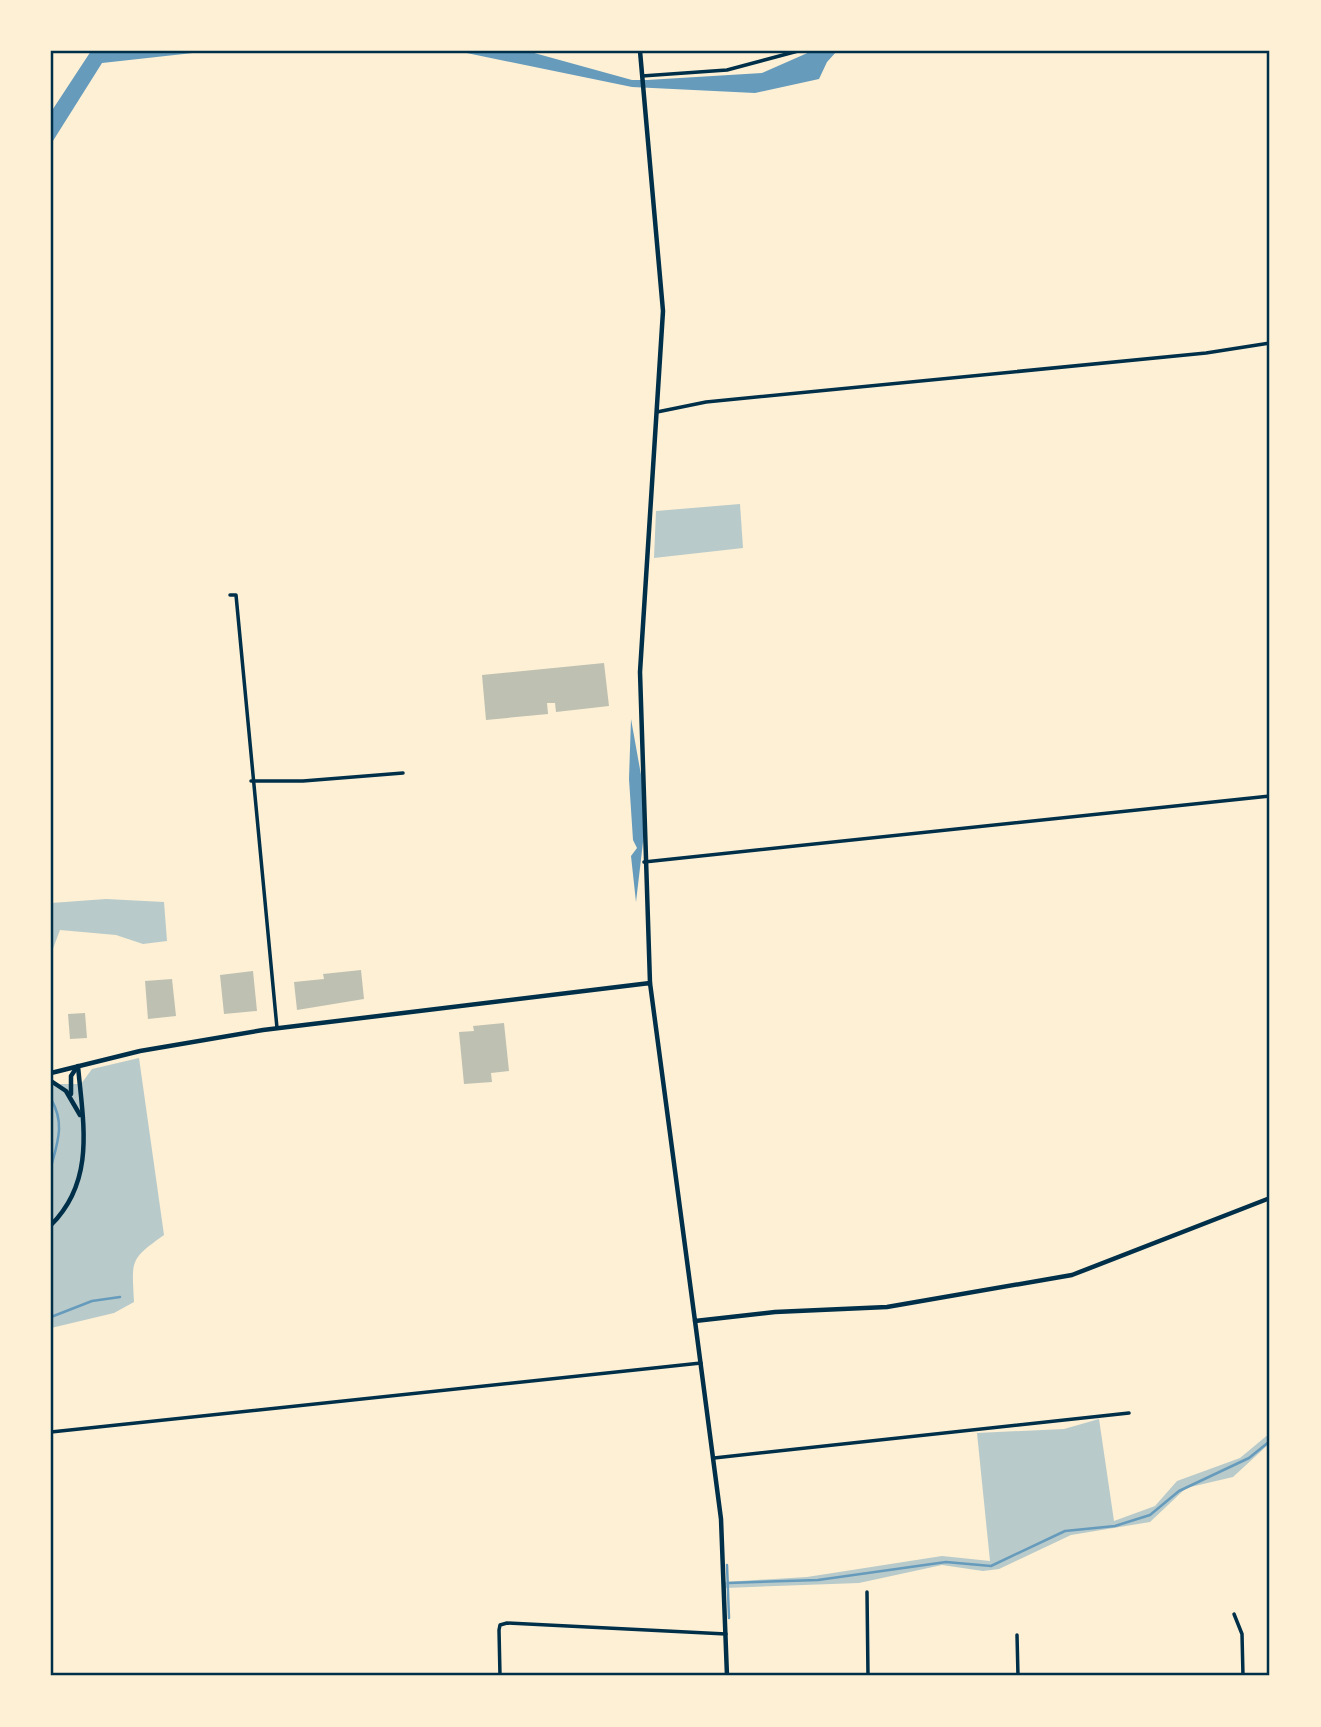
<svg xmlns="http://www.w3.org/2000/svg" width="1321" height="1727" font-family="'PT Sans',sans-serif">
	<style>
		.green { fill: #b9caca }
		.water { fill: #669bbc }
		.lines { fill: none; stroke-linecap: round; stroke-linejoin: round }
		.stream { stroke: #669bbc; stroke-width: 2.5 }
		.building { fill: #bec0b2 }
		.minor { stroke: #003049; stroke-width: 3.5 }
		.tertiary { stroke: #003049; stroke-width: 4.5 }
		.secondary { stroke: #003049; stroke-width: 4.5 }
		.neatline { fill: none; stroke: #003049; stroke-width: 2.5 }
	</style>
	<rect width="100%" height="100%" fill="#fdf0d5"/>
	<g class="green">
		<polygon points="740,504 743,548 654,558 656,511"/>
		<polygon points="106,899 164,902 167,941 143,944 116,935 60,930 51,954 51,903"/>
		<path d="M139,1058L164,1235C129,1260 132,1260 134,1302L114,1313L51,1328V1084H81L92,1069Z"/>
		<polygon points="1099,1419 1114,1521 1155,1506 1177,1481 1240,1458 1270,1433 1270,1443 1233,1477 1186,1488 1150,1522 1071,1535 999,1569 983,1571 942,1565 859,1583 725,1588 725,1582 807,1577 942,1556 990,1561 977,1433 1064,1429"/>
	</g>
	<g class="water">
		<polygon points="91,51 211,51 102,63 51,144 51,112"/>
		<polygon points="457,51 527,51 632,80 647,80 762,73 812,51 837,51 827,62 819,79 755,93 632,87"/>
		<polygon points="631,719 643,786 645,825 636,902 631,856 637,848 633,840 629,779"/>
	</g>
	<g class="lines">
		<g class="stream">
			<path d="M51,1099C65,1123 58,1141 51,1167"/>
			<polyline points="51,1317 92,1301 120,1297"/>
			<polyline points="727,1565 729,1618"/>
			<polyline points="728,1583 818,1580 946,1562 991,1566 1065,1531 1115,1526 1150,1515 1179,1491 1249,1458 1270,1441"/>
		</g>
	</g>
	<g class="building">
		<polygon points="604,663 609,706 556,712 555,703 547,703 548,714 486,720 482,675"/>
		<polygon points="361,970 364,999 297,1010 294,982 324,979 323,974"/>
		<polygon points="253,971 257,1011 224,1014 220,975"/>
		<polygon points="172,979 176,1016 148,1019 145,981"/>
		<polygon points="85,1013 87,1038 70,1039 68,1014"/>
		<polygon points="504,1023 509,1071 491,1073 492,1082 464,1084 459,1032 474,1031 473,1026"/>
	</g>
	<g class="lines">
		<g class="minor">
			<polyline points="642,76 727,70 798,51"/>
			<polyline points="657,412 706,402 1206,353 1270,343"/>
			<polyline points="230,595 236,595 277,1028"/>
			<polyline points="251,781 303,781 403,773"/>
			<polyline points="644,862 1270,796"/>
			<polyline points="51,1432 701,1363"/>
			<polyline points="714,1458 1129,1413"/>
			<polyline points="867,1592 868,1676"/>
			<polyline points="1234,1614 1242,1634 1243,1676"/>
			<polyline points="1017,1635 1018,1676"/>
			<polyline points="500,1676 499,1630 500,1625 507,1623 726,1634"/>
		</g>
		<g class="tertiary">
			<polyline points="640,51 663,311 640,672 650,983"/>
			<polyline points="51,1081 66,1091 80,1115"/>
			<polyline points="71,1094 71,1076 77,1067"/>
			<path d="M51,1225C96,1180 83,1123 78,1066"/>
			<polyline points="695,1321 721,1519 727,1676"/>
		</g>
		<polyline class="secondary" points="51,1073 140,1051 263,1030 650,983 695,1321 775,1312 887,1307 1072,1275 1270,1198"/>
	</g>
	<rect width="1321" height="1727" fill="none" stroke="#fdf0d5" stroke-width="105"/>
	<rect x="52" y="52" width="1216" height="1622" class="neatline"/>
</svg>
